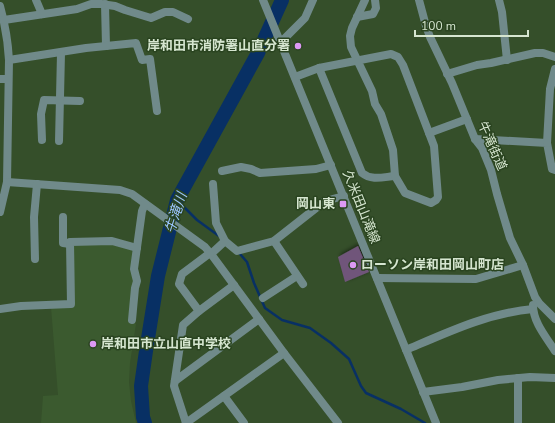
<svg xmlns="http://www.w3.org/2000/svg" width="555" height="423" font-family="'Nunito Sans','Noto Sans JP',sans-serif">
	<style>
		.built { fill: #3b5a2f }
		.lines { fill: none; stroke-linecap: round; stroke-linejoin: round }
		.stream { stroke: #083064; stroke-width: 2.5 }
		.river { stroke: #083064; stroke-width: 14 }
		.building { fill: #70557a; filter: url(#shadow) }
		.minor { stroke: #708a8a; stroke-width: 8 }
		.poi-dot { fill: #dd99f4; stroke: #2a4420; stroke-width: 1.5 }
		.labels { text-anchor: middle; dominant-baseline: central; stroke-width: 3; stroke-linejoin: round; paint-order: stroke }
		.poi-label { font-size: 13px; font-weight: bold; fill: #d6e6d0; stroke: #2a4420; text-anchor: end }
		.street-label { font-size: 13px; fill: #d6e6d0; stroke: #2a4420 }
		.water-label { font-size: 14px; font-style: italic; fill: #9cc5ff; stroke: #2a4420 }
	</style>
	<defs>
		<filter id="shadow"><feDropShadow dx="2.5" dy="-2.5" stdDeviation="2" flood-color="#0009"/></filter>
	</defs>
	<rect width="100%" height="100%" fill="#354f2a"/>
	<polygon class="built" points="108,243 131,250 133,252 134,282 130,319 136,324 130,363 129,382 131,401 136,423 41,423 43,396 58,395 51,307 75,306 72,249 75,245"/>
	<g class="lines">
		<g class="stream">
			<polyline points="177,200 197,220 219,236"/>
			<polyline points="240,254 247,262 254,283 265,308 282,320 310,328 331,343 349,359 361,386 366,393 401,409 425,423"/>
		</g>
		<polyline class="river" points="145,423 143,417 141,386 146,351 158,276 177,200 258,53 282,0"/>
	</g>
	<polygon class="building" points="358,246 369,272 345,282 338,257"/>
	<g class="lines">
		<g class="minor">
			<polyline points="36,0 42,14"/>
			<polyline points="263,0 436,423"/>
			<polyline points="419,0 426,26 430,37 452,83 475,139 482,148 491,170 497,194 510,238 523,265 535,297 539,303 555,319"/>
			<polyline points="499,0 502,12 507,60"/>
			<polyline points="105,4 106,46"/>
			<path d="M0,6C5,24 8,41 9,60L7,182L0,212"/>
			<polyline points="357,17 373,14 376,8 375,0"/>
			<polyline points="4,20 77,9 91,4 101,4 115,6 125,10 151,18 165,12 173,12 188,19"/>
			<polyline points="281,42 305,18 313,0"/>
			<polyline points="9,60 86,48 136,43 142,60 150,59 157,111"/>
			<path d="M319,68L362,173C372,181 383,177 395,176"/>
			<polyline points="447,74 477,65 491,63 535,53 543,53 555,57"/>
			<polyline points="295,77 319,68 391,54 398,57 403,65 434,146 438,197 436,200 431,203 405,193 395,176 393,150 381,114 375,104 372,91 351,47 350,36 352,28 365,0"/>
			<polyline points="0,79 8,79"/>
			<polyline points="429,133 467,119"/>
			<polyline points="475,139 547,143 552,169 555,170"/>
			<polyline points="42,140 41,114 44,100 80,101"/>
			<polyline points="59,141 61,53"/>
			<polyline points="547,143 550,89 555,69"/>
			<polyline points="222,171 241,167 251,169 260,173 316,169 331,165"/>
			<polyline points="7,182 120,190 132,194 205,247 211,254 284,353 338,423"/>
			<polyline points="213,184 216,223 225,241 237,251 274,241 325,201 344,196"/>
			<polyline points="63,217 63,243 70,244"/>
			<polyline points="274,241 303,284"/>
			<polyline points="211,254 225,241"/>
			<polyline points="35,259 34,217 37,184"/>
			<polyline points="377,278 476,279 523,265"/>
			<polyline points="263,298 297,276"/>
			<path d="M533,305C533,322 546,337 555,351"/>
			<polyline points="0,309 21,306 71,304 70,242 112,241 137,248"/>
			<polyline points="199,311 179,284 182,274 210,253"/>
			<polyline points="132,320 135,288 137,281 134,269 142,211 145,204"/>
			<path d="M406,350C448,332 488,313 533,309"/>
			<polyline points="175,381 259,319"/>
			<polyline points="423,392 462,387 498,380 530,377 555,378"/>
			<polyline points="224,396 244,423"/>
			<polyline points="186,423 174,386 183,325 199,311 234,285"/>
			<polyline points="186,423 284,353"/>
			<polyline points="518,423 518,378"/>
		</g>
	</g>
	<g class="poi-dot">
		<circle cx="298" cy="46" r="4"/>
		<rect x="339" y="200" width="8" height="8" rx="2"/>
		<circle cx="353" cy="265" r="4"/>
		<circle cx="93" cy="344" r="4"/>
	</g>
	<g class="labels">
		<g class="poi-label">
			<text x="290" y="46">岸和田市消防署山直分署</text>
			<text x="335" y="204">岡山東</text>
			<text x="361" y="265" text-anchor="start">ローソン岸和田岡山町店</text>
			<text x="101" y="344" text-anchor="start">岸和田市立山直中学校</text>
		</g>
		<g class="street-label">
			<text transform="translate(492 146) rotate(66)">牛滝街道</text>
			<text transform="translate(361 207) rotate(68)">久米田山滝線</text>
		</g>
		<g class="water-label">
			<text transform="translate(176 213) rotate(-72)">牛滝川</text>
		</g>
	</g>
	<path d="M415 30v6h113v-6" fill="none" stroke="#d6e6d0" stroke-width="2"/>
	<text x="421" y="30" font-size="12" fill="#d6e6d0" stroke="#2a4420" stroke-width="3" paint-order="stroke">100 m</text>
</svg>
